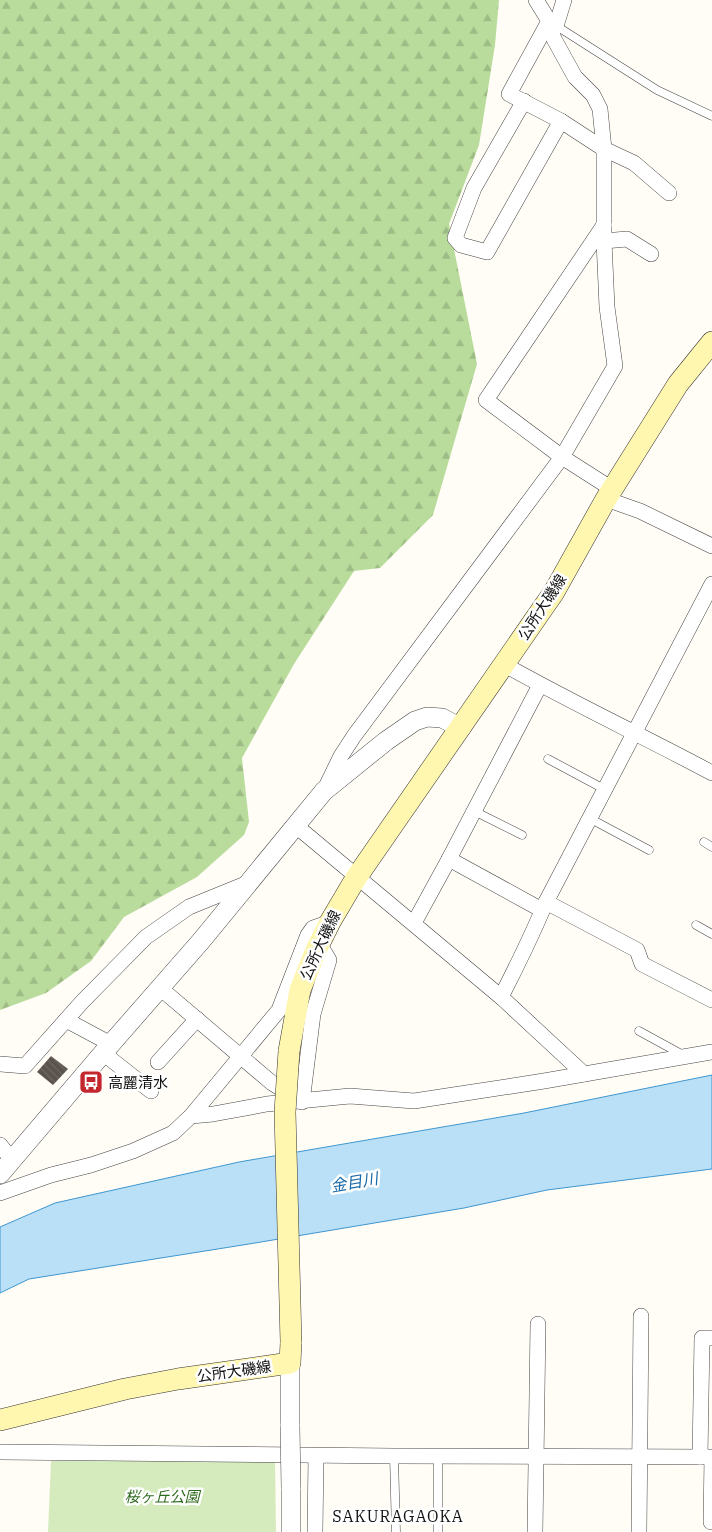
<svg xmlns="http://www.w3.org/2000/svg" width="712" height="1532" font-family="'IBM Plex Serif','Noto Sans JP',serif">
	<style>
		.grass { fill: #d5ebbd }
		.forest { fill: url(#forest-firs) }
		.water { fill: #b9e0f7; stroke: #3f96cf }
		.building { fill: url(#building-back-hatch) }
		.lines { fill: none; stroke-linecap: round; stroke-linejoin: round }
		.service-casing { stroke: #444; stroke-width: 9 }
		.minor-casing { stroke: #444; stroke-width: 16 }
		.tertiary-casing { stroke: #444; stroke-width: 20 }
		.secondary-casing { stroke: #333; stroke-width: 22 }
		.service { stroke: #fff; stroke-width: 8 }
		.minor { stroke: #fff; stroke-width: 15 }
		.tertiary { stroke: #fff; stroke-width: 19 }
		.secondary { stroke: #fff6b0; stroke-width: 21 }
		.tertiary-bridge-casing { stroke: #444; stroke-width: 20; stroke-linecap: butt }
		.secondary-bridge-casing { stroke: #333; stroke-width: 22; stroke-linecap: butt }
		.tertiary-bridge { stroke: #fff; stroke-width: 19 }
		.secondary-bridge { stroke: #fff6b0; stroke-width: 21 }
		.labels { text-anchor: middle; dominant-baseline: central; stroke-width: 5; stroke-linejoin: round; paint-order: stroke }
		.street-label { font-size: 15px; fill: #111; stroke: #fff }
		.poi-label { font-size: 15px; fill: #111; stroke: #fff; text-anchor: start }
		.park-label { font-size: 15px; font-style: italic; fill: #2f6b1f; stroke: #fff }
		.water-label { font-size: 16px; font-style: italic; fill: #1768a6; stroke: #fff }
		.neighbourhood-label { font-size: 16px; letter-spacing: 1px; fill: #111; stroke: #fff }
	</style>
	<defs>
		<pattern id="forest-firs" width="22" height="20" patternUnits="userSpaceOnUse" patternTransform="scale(1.25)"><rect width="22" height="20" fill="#b9dc9c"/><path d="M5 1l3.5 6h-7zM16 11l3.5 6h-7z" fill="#9ebc85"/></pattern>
		<pattern id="building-back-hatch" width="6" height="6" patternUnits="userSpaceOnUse" patternTransform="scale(1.25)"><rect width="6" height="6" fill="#5a524d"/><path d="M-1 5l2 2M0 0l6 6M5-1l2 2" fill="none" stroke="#6d6662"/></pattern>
	</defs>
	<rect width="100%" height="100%" fill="#fffdf5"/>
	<polygon class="grass" points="275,1460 276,1532 48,1532 51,1461"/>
	<polygon class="forest" points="0,0 499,0 495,45 479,145 449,224 477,364 433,515 380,568 354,571 294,664 242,758 249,822 244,835 197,877 124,917 91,961 46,993 0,1010"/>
	<polygon class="water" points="712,1075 712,1169 547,1190 464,1208 249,1244 29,1279 0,1293 0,1227 55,1203 239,1162 524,1113"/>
	<polygon class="building" points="51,1056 68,1069 53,1085 37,1072"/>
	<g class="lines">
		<g class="service-casing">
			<g id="service">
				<polyline points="555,25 657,90 712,116"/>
				<polyline points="548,759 604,789"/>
				<polyline points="474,811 522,835"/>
				<polyline points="589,818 649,850"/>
				<polyline points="704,842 712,847"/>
				<polyline points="696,925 712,934"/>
				<polyline points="639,1031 683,1055"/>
				<polyline points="394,1456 396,1532"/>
				<polyline points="438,1532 438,1456"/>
			</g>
		</g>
		<g class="minor-casing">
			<g id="minor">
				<polyline points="549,21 509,94 561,121 604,149 634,163 669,193"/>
				<polyline points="556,26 564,0"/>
				<polyline points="524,101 474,188 455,238 461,245 487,252 561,121"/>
				<polyline points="604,225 486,400 562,457 612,489"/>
				<polyline points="604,241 627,239 651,254"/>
				<polyline points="606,499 640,511 712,546"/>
				<path d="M505,665C572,703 643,736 712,773"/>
				<polyline points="325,789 341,756 354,736 562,457 615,366 607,307 604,241 604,149 600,109 593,95 575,77 554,39 549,21 536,0"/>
				<path d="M295,825L501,997C517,966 532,935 546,902L712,584"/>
				<polyline points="449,859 542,910"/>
				<polyline points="546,902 637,950 642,964 712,1000"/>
				<polyline points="414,923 449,859 540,685"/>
				<polyline points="160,988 272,1083 302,1102 313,1014 329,960 319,943"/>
				<polyline points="501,997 584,1074"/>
				<polyline points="66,1020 111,1044"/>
				<polyline points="103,1053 151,1091"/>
				<polyline points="158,1062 197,1019"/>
				<polyline points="0,1064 25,1066 82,1002 146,937 189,907 248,883"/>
				<polyline points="191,1116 279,1010 308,935 313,928 330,922"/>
				<polyline points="0,1145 12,1160"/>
				<polyline points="0,1193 51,1175 91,1165 133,1151 173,1133 191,1116 213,1114 267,1104 350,1096 414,1101 544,1081 712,1052"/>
				<polyline points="0,1452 394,1456 712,1457 711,1522"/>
				<polyline points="700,1457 702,1338 712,1338"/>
				<polyline points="315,1532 316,1456"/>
				<polyline points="535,1532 538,1324"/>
				<polyline points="639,1532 641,1316"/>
			</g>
		</g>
		<g class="tertiary-casing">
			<g id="tertiary">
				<polyline points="0,1174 103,1053 201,941 324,791 386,741 415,721 427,717 442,718 461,728"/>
				<polyline points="290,1363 290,1426"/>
				<polyline points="291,1488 291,1532"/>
			</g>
		</g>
		<g class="secondary-casing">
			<g id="secondary">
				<polyline points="289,1051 300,990 316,950 330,922 356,878 554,592 606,499 678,384 712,342"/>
				<polyline points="0,1420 125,1389 178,1379 290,1363 291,1342"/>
			</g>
		</g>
		<use href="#service" class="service"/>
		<use href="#minor" class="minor"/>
		<use href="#tertiary" class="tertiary"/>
		<use href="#secondary" class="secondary"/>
		<g class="tertiary-bridge-casing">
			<polyline id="tertiary-bridge" points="290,1426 291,1488"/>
		</g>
		<g class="secondary-bridge-casing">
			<polyline id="secondary-bridge" points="289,1051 285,1112 291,1342"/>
		</g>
		<use href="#tertiary-bridge" class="tertiary-bridge"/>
		<use href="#secondary-bridge" class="secondary-bridge"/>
	</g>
	<defs>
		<g id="bus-square" transform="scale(1.25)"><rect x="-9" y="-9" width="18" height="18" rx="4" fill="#c4262e" stroke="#fff"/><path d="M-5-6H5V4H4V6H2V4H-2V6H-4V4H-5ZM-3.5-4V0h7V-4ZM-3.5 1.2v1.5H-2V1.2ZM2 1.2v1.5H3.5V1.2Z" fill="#fff"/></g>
	</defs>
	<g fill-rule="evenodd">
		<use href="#bus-square" x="91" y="1082"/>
	</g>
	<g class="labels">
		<g class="street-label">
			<text transform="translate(542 607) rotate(-57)">公所大磯線</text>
			<text transform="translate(320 945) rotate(-65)">公所大磯線</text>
			<text transform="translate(234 1371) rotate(-8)">公所大磯線</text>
		</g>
		<g class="poi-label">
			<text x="108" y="1082">高麗清水</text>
		</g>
		<g class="park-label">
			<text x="162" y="1496">桜ヶ丘公園</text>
		</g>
		<g class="water-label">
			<text transform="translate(354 1182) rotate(-10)">金目川</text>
		</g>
		<g class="neighbourhood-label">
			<text x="398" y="1516">SAKURAGAOKA</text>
		</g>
	</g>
</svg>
